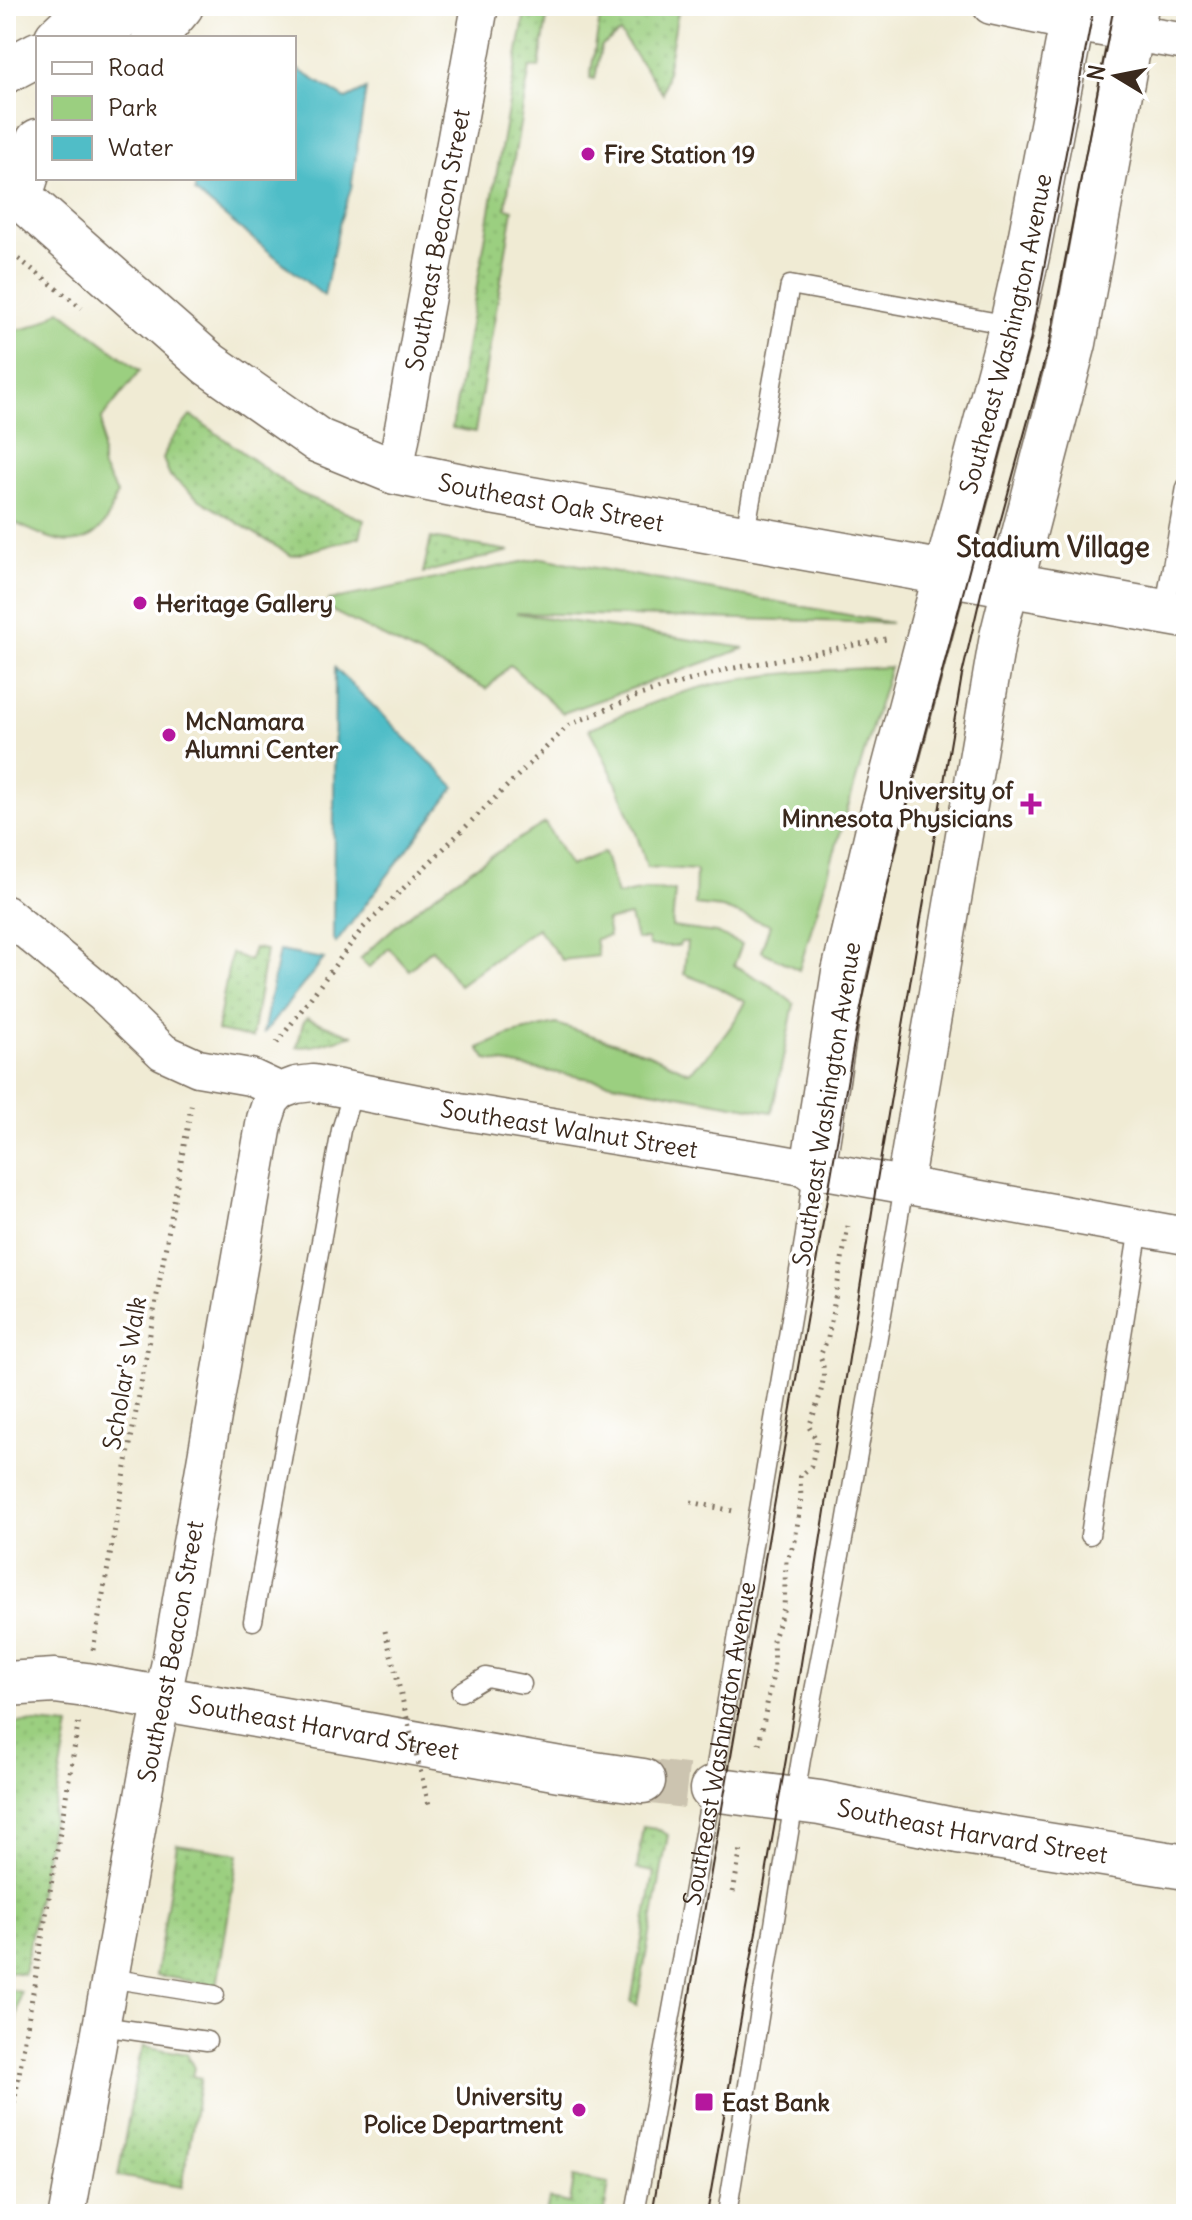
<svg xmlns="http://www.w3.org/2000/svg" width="1192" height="2220" font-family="Delius,sans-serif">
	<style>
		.grass { fill: url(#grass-dots); stroke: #6b7c4f; stroke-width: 2 }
		.park { fill: #9bcf80; stroke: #6b7c4f; stroke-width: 2 }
		.water { fill: #50bdc7; stroke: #467472; stroke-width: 2 }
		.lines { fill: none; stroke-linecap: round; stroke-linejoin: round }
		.secondary-tunnel { stroke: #ccc4b0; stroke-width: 44; stroke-dasharray: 44 22; stroke-linecap: butt }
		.lane-casing { stroke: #7a6e5e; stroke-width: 21 }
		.street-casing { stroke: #7a6e5e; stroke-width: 39 }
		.secondary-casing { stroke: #7a6e5e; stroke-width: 47 }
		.path { stroke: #7a6e5e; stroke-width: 5; stroke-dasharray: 2 6; stroke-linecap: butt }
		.lane { stroke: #fff; stroke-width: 18 }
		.street { stroke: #fff; stroke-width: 36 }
		.secondary { stroke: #fff; stroke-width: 44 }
		.tram { stroke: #3b2a1e; stroke-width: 2 }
		.path-bridge { stroke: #7a6e5e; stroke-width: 5; stroke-dasharray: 2 6; stroke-linecap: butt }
		.poi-dot { fill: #b5179e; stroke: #fff; stroke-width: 3 }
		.labels { text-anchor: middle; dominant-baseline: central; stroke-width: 7; stroke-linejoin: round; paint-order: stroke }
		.poi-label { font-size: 24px; font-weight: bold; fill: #3b2a1e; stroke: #fff; text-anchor: start }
		.street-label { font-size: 24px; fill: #3b2a1e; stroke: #fff }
		.quarter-label { font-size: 28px; font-weight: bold; fill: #3b2a1e; stroke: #fff }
	</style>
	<defs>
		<pattern id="grass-dots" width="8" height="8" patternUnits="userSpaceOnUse" patternTransform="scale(2)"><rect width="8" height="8" fill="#9bcf80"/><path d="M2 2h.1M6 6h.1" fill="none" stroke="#86b26e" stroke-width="1.8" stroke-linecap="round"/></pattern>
	</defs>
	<rect width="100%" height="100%" fill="#fff"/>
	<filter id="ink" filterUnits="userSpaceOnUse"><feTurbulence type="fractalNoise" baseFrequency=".0125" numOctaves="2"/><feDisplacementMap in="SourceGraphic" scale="16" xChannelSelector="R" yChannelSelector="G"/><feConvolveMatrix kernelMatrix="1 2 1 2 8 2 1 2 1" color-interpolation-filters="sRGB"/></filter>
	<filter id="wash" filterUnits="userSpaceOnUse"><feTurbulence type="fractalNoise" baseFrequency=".006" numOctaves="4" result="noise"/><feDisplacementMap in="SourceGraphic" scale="32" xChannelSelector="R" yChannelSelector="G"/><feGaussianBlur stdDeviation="1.8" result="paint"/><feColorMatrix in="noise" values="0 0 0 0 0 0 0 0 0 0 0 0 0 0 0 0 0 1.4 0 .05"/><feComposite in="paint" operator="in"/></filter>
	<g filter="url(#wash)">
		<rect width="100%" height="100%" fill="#f0ebd4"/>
		<g class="grass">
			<polygon points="526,6 549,6 539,68 530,67 507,198 506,208 513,210 475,432 452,428"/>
			<polygon points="602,6 679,6 663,94 620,33 601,47 595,79 590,78"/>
			<polygon points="191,415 299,493 364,520 360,537 292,556 200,500 170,476 163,459 169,443"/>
			<polygon points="431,538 510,551 423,573"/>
			<polygon points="254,948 266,950 252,1038 217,1031 231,953 249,961"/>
			<polygon points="307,1018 348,1034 354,1035 313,1046 297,1047 303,1023"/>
			<polygon points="25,1722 69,1726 24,1974 6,1971 6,1725"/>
			<polygon points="643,1826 656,1828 668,1835 637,2005 631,2002 654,1872 637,1869"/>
			<polygon points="177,1844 238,1854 217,1986 156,1975"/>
			<polygon points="6,1989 21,1992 6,2078"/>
			<polygon points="144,2046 187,2054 194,2068 192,2076 201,2078 182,2187 118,2176 139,2059"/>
			<polygon points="574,2177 609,2183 604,2214 546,2214 549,2199 570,2203"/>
		</g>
		<g class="park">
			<path d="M60,310L140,371L102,418V467L117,494C113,503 110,516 104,524C77,560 38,532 6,519V329C28,332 43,323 60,310Z"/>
			<polygon points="542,558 891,623 516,613 745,648 563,713 510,665 487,689 328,609 329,600"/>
			<path d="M890,667L799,970L761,951L770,925L722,908L695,905L696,870L647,867C632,817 615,775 589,729C629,711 668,695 711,685C769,672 830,670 890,667Z"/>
			<path d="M545,823L570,866L604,852L617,895L646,890L675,891L672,927L716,933L742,944L734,965L773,987L794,1004L772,1112L487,1060L479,1048L509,1035L556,1024L647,1053L689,1072C714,1052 731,1029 746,1002L717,987L684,974L687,942H681L679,946H649L647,939H636L630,916L606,921L609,936L595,939L598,956L562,960L537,928L459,985L432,949L409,970L389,948L369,968L360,959C414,905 479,862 545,823Z"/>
		</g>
		<g class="water">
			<polygon points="294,67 346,99 366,89 351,189 340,221 324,296 195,192 195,178 294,178"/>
			<polygon points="335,668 455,787 336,943 333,939"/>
			<polygon points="279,951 324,959 263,1034"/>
		</g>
	</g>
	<g filter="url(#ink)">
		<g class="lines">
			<polyline class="secondary-tunnel" points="643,1781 712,1789"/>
			<g class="lane-casing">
				<g id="lane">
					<polyline points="744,538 790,285 999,323 1010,327"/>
					<polyline points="1164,612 1186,487"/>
					<polyline points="1090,1535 1139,1228"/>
					<polyline points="253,1621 341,1130 353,1092"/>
					<polyline points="461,1692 486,1677 522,1684"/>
					<polyline points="109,1978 215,1995"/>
					<polyline points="101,2026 207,2041"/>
					<path id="s1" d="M635,2214L712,1789L805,1235L813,1169"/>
					<polyline points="727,2214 801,1759 845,1529 904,1186"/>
				</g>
			</g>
			<g class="street-casing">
				<g id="street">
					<polyline points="991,6 1072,23 1186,42"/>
					<path id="s2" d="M395,472L480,6"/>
					<path id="s3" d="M6,914L104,995L163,1052L198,1068L250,1077L280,1091L296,1085L313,1083L459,1111L775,1162L1186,1236"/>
					<polyline points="904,1186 998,636 1011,584"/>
					<path id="s4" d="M67,2214L150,1758L171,1657L265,1119L271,1101L280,1091"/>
				</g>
			</g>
			<g class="secondary-casing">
				<g id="secondary">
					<polyline points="57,38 91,6"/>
					<polyline points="104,38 125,6"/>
					<polyline points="154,38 181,6"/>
					<polyline points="6,71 38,54"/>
					<path id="s5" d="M6,185L209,364L319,441L395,472L486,491L1186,616"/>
					<polyline points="20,196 38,141"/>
					<polyline points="1011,584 1074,343 1136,6"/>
					<path id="s6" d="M813,1169L844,972L877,833L1011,328L1027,256L1075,6"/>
					<path id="s7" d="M6,1684L55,1681L86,1685L560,1769L643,1781"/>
					<path id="s8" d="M712,1789L820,1803L958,1831L1186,1867"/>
				</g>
			</g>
			<g class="path">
				<polyline points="6,249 82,308"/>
				<polyline points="277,1043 362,929 569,725 640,695 729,669 891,638"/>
				<polyline points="691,1502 733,1511"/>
				<polyline points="93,1650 192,1101"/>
				<path d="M759,1744L774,1670L773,1638L784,1608L786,1561L795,1541L801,1498L800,1476L811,1466L817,1441L809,1427C816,1406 830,1377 820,1356L828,1338L848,1226"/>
				<polyline points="733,1892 741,1848"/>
				<polyline points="6,2151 79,1720"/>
			</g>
			<use href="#lane" class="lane"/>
			<use href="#street" class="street"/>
			<use href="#secondary" class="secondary"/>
			<g class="tram">
				<polyline points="652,2214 856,1031 899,834 1030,341 1094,6"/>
				<polyline points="707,2214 786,1759 877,1180 962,675 984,581 1049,344 1114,6"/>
			</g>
			<polyline class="path-bridge" points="385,1631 429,1805"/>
		</g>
	</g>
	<g class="poi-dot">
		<circle cx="588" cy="154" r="8"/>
		<circle cx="140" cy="603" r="8"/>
		<circle cx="169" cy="735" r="8"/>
		<path d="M1027 792h8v8h8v8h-8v8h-8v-8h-8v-8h8z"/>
		<rect x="694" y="2092" width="20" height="20" rx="4"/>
		<circle cx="579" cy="2110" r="8"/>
	</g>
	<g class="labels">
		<g class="poi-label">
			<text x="604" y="154">Fire Station 19</text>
			<text x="156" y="603">Heritage Gallery</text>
			<text x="185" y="721">McNamara<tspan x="185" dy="28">Alumni Center</tspan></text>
			<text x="1013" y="790" text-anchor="end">University of<tspan x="1013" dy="28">Minnesota Physicians</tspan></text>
			<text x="563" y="2096" text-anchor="end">University<tspan x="563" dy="28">Police Department</tspan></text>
			<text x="722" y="2102">East Bank</text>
		</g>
		<g class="street-label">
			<text stroke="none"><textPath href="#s2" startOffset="236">Southeast Beacon Street</textPath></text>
			<text stroke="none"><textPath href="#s6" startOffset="858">Southeast Washington Avenue</textPath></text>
			<text stroke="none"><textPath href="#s5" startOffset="646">Southeast Oak Street</textPath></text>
			<text transform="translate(826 1104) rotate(-81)">Southeast Washington Avenue</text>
			<text stroke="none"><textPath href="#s3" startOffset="628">Southeast Walnut Street</textPath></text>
			<text transform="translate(124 1373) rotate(-80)">Scholar's Walk</text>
			<text stroke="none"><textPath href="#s4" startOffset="572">Southeast Beacon Street</textPath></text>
			<text stroke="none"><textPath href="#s7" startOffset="322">Southeast Harvard Street</textPath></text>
			<text stroke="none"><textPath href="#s1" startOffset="478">Southeast Washington Avenue</textPath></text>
			<text stroke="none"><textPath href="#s8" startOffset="264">Southeast Harvard Street</textPath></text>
		</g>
		<g class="quarter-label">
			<text x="1053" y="547">Stadium Village</text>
		</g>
	</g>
	<rect width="1192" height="2220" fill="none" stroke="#fff" stroke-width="32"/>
	<rect x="36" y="36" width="260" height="144" fill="#ffffff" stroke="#b1aaa5" stroke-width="2"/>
	<rect x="52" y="62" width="40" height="12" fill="#ffffff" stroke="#b1aaa5" stroke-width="2"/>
	<text x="108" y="76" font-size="24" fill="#3b2a1e">Road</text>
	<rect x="52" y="96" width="40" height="24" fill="#9bcf80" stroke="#b1aaa5" stroke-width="2"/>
	<text x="108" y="116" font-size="24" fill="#3b2a1e">Park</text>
	<rect x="52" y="136" width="40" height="24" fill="#50bdc7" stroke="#b1aaa5" stroke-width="2"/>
	<text x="108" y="156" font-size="24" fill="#3b2a1e">Water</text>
	<g transform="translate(1116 76) rotate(280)" stroke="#ffffff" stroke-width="6" paint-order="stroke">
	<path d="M0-6L14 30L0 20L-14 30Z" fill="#3b2a1e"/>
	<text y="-12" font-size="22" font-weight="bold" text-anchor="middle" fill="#3b2a1e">N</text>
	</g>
</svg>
